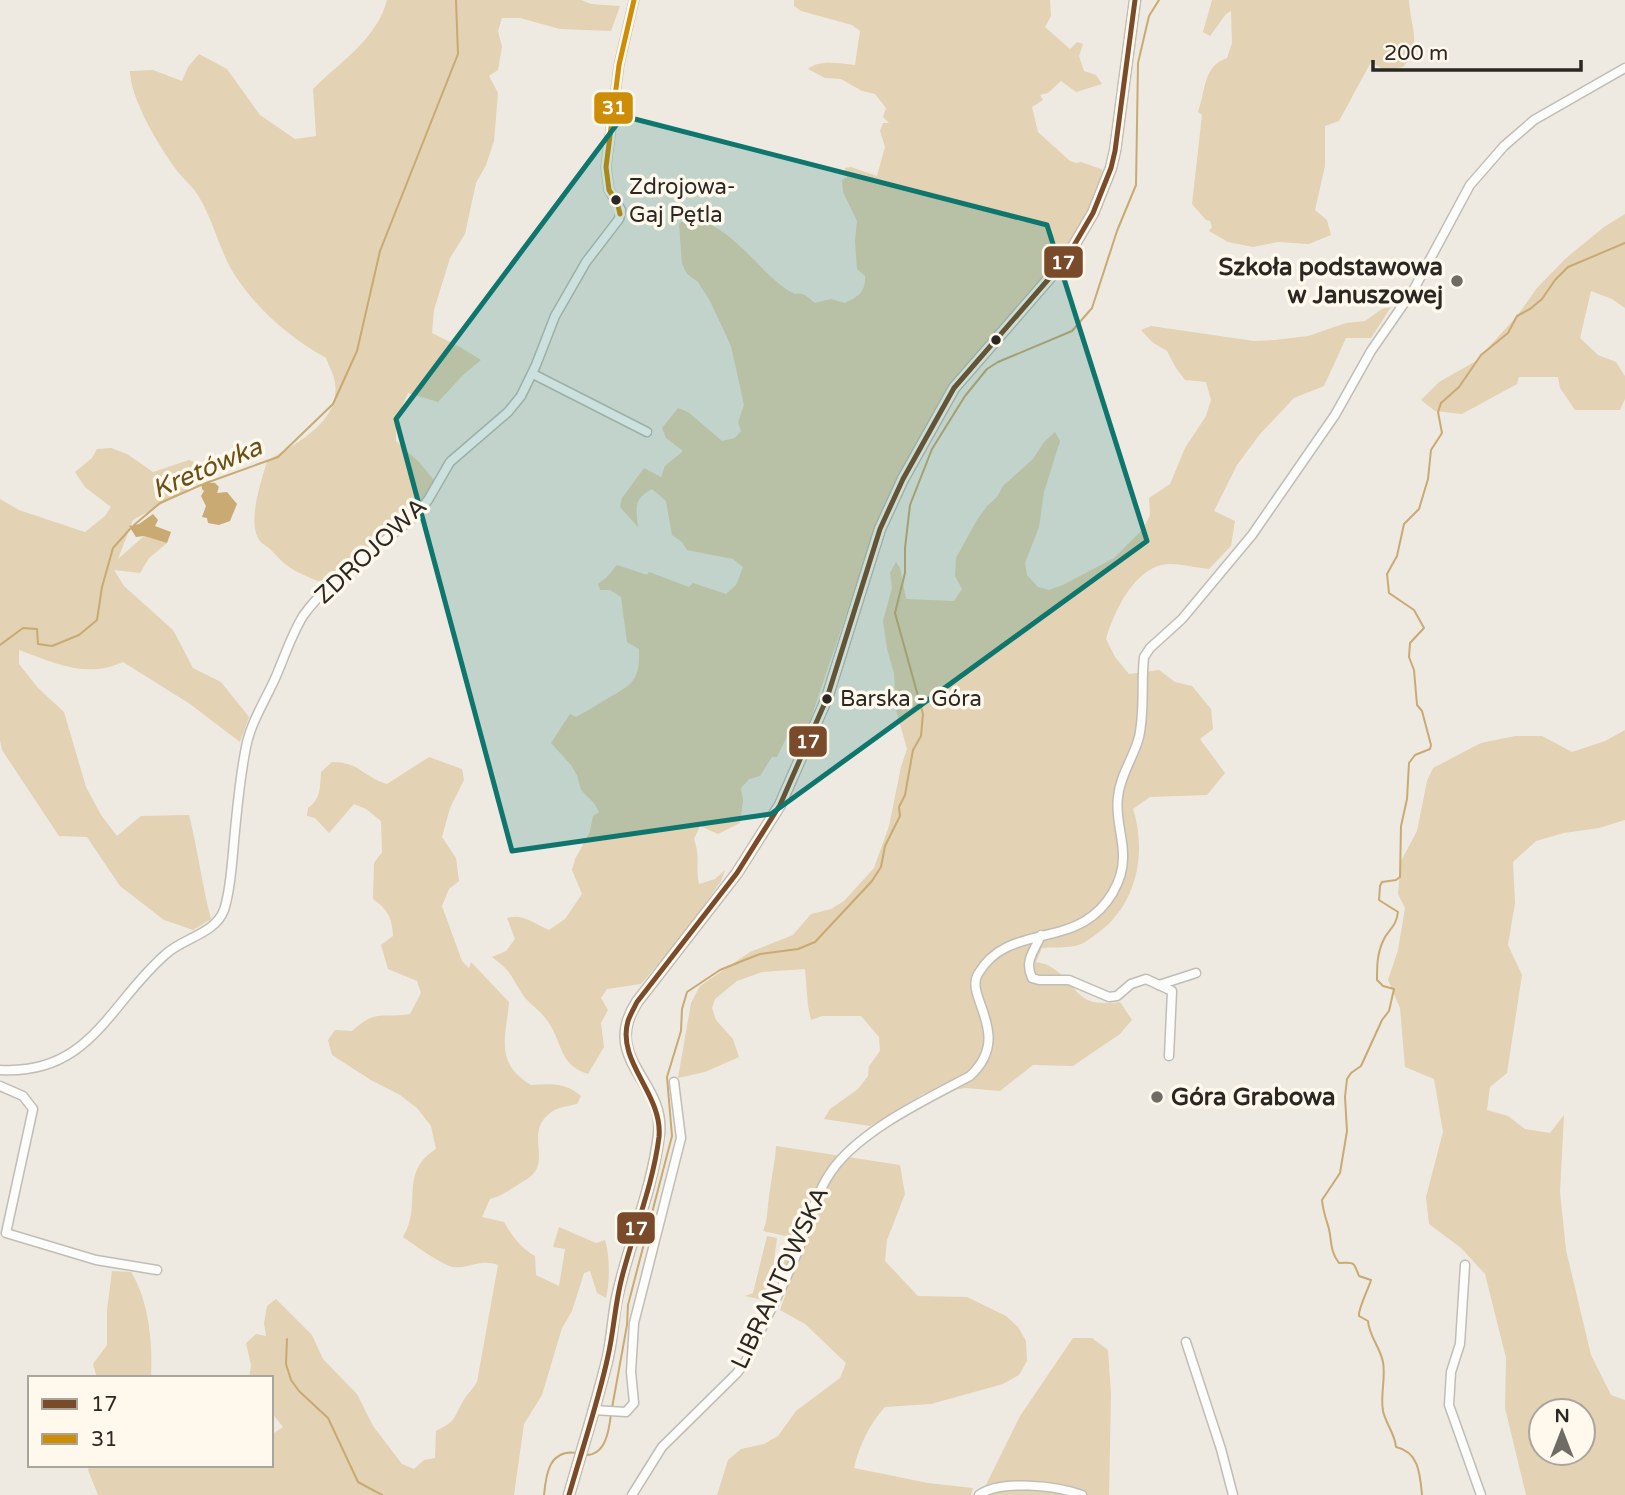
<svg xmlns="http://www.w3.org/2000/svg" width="1625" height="1495" font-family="'Varela Round',sans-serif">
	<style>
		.green { fill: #e3d2b3; fill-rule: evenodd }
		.water { fill: #c8aa72 }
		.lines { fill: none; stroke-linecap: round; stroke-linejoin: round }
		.stream { stroke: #c8aa72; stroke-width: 2 }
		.minor-casing { stroke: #c0bdb7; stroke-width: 11 }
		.tertiary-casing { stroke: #c0bdb7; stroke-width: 13 }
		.minor { stroke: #fcfcfb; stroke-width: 8 }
		.tertiary { stroke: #fcfcfb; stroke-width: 10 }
		.bus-1-casing { stroke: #fff8ed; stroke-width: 10 }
		.bus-2-casing { stroke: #fff8ed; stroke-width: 10 }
		.bus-1 { stroke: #7a4b2a; stroke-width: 5 }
		.bus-2 { stroke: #ce8d07; stroke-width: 5 }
		.marked { fill: #0f766e; fill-opacity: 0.2; stroke: #0f766e; stroke-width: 5; stroke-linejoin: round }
		.bus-dot { fill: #2b2823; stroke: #fff8ed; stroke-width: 2.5 }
		.poi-dot { fill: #6f6c66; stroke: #fff8ed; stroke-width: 2.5 }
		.labels { text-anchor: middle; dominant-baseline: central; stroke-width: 7; stroke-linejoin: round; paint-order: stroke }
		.bus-label { font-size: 22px; fill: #2b2823; stroke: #fff8ed; text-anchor: start }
		.poi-label { font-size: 24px; font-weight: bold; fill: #2b2823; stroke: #fff8ed; text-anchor: end }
		.street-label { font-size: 24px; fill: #2b2823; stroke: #fff8ed }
		.water-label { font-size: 26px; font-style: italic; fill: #6b4f15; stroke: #fff8ed }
		.line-badge { stroke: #fff8ed; stroke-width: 2.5 }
		.badge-label { font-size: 19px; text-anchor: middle; font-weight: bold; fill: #fff }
	</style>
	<rect width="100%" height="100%" fill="#eeeae2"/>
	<g class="green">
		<path d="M387,0H581L591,4L620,6L611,31L560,29L520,18H502L498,31L502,47L498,70L489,76L498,93L494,141L486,165L476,183L465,234L450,258L434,310L432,333L460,347L481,360L463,375L438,402L408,393L396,421V441L419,462L437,484L392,534L322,583C298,572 290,571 272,551C269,547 263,545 260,541C246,523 262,480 267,461C294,445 341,422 335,383C334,375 329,366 326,358C292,339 260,312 238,280C220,255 215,223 199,197C193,186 182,178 175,168C159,146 130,98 130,71L153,70L182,81L188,67L199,54L227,69L260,115L295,139L316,136L313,89C340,62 377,39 387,0Z"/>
		<path d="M794,0H1050L1051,16L1045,27L1070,49L1077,42L1083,44L1079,56L1084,71L1096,75L1102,84L1076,92L1061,81L1048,93L1040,95L1043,100L1032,107L1038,132L1070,161L1077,163L1081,162L1101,169L1104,172L1096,196L1065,252L949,384L914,448L874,532L808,727L791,728L777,757H772L760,776L749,779L741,788L743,800L740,823L718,834L700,826L694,839C701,859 695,866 699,884L715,879L725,870L721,881L681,938L641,984L607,989L601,998L608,1010L601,1023L604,1047L588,1074C557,1064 563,1040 546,1019C540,1010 529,1004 523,995C510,975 512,972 492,957L506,951L515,939L507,918C524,913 534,924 549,930L565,919L582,894L572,870L575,859L590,832L593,816L599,812L594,803L581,790L577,775L571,765L551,743L570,714L576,717C588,711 598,704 610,697C635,684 640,677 639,649L627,642L621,597L610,590H600L598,584L606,578L617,565L647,575L649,572L689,587L693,583L726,594L736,585L743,567L733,559L687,550L682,542L672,535L666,501L652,489C633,499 636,508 638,527L620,507L622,498L644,468L661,477L665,466L683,451L666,438L662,428L678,408L688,412L722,441L735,438L741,431L738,422L744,405L731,346L710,301L698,282L687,274L682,264L679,223C721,207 757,273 791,292C799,296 793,292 802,294C806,295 811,300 815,303L831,299L845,303C858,297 866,292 865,276L857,269L855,241L857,221L843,192L842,180L847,177L845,168L851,167L877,176L885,147L880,131L883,123H889L883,117L886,108L875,94L862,91L841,79L825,78L808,69C820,59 840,64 855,65L860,31L852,25L801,11L794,6Z"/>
		<path d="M1212,0H1409C1410,27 1423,42 1403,67L1384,70L1371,62L1339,121L1325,126V166L1315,210L1327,220L1331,235L1309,244L1278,242L1253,247L1228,242L1209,231L1212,227L1210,221L1206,220L1192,204L1202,115L1198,112C1206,90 1203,66 1227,58L1232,43L1231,11L1226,14L1210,36L1203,32Z"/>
		<polygon points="1625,214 1625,308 1612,299 1591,291 1580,338 1598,355 1616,362 1625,376 1625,399 1620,410 1575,410 1560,388 1558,377 1519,377 1517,384 1462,414 1435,411 1421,400 1439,382 1476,361 1517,316 1537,288 1565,259 1604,227"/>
		<path d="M1391,307L1371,338H1346L1324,386L1294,398L1260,434L1237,465L1214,511L1235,521L1231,546L1209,569C1197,568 1183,564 1170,564C1136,564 1114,611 1106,639L1115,657L1129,674L1159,670L1175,682L1192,686L1211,709L1213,729L1200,739L1225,773L1207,795L1150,797L1133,809C1147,852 1137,904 1099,932C1092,937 1083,945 1075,946C1065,948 1053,947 1042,948L1036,962C1040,963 1047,964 1051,967C1082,987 1073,1008 1120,1002L1132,1020L1120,1034L1073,1066L1033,1065L1000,1091L966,1088L923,1094L902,1109L870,1126L824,1119L830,1109L858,1089L868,1076L869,1066L880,1051L879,1037L861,1016H822L811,1020L808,1006L805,969L762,972L737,981L715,999L712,1008L716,1020L733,1039L739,1057L705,1072L678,1078L691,1003L700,986L750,952L793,935L811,914L831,909L844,901L874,868L889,826L901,767L907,749L896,710L894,673L887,649L883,621L892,588L890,573L896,562L900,568L906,599L954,601L962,589L955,576L956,558L977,520L987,506L997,497L1003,486L1033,459L1044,442L1055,432L1060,441L1044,492L1039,527L1025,563L1027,575L1038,587L1049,590L1063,585L1114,558L1143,529L1150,515L1149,498L1170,484L1185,448L1206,416L1211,400L1206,382L1185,380L1176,368L1167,351L1152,342L1141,330L1151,326L1254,341L1275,340L1308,336L1346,323L1365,321L1382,309Z"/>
		<path d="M111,448L127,454L153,472L189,460L199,464L201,482L133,520L118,559L144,536L167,543L149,558L140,573L114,570L124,586L173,630L193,668L221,682L249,717L240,742L190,704L123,662C85,679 55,663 19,650V664L38,688L64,712L86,787L101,815L117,836L141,816L189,815C198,850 202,885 211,919L193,930L164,920L120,886L87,837L59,836L2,750L0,740V499L19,510L85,532L105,516L111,507L85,487L75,472L92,458L97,449Z"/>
		<path d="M1625,730V820L1599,828L1564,833L1536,841L1513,862L1515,903L1508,945L1522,975L1507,1073L1490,1087L1487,1110L1508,1116L1525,1129L1550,1133L1564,1115L1560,1192L1566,1250L1591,1355L1611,1395L1625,1400V1495H1526L1505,1408L1506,1358L1485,1274L1461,1248L1429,1224L1426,1197L1443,1132L1434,1079L1405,1067L1400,1008L1388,980L1398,950L1405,908L1398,894L1401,861L1417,831L1427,781L1433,768L1481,743L1515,736H1542L1572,752L1605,741ZM1541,1411H1583V1453H1541Z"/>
		<path d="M429,757L462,769L464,780L450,808L442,837L456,858L459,881L449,889L442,906L462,961L469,968L471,962L509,1002C506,1037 494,1063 531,1085C550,1084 565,1082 581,1096L577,1104C569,1106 557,1107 550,1113C528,1130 545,1153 536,1170C532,1177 525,1180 519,1184C508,1191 502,1196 490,1199L482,1217L504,1222C512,1236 521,1248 535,1256L536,1275L559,1286L565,1249L553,1247L559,1227L596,1243L605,1240C610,1256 610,1281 606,1298L597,1293L590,1271L584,1273L572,1311L562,1328L542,1395L524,1424L514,1495H98L88,1470L90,1465H271V1435L283,1427L271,1412V1378H249L251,1365L246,1343L256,1334L266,1336L264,1323L267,1306L276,1299L312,1335L323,1359L357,1394L373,1426L402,1464L414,1469L424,1460L435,1458L436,1431C456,1421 453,1419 463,1401C467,1394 473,1389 477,1382L498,1265C480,1258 469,1269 453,1267C442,1265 413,1244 403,1237C423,1205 398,1173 436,1149L431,1126L417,1108L400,1095L371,1080L332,1055L328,1040L335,1030L352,1031C377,1008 381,1019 410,1014L421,993L417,981L388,969L381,945L393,936C392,917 388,910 373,899L374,863L382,852L381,821L366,809L354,804L329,833L315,818L307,816L308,808C321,799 320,787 321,772L332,762C360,762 363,777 387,784Z"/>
		<path d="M776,1146L900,1165L905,1194L887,1240L885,1261L918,1296L967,1297L1006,1316L1018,1327L1026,1341L1027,1361L1019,1375L1003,1384L931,1404L885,1407C870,1423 859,1446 854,1468L928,1483L973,1488L971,1495H717L728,1460L741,1449L764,1444L778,1436L796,1411L840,1378L846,1363L805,1324L780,1310L786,1293L783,1254L794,1238L763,1231C768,1219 767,1210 769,1197C771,1180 775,1164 776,1146Z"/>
		<polygon points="767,1236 777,1238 771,1283 763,1300 745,1296 753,1293"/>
		<path d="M112,1271L131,1272C149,1301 153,1344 151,1378H97L93,1364L107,1345V1310Z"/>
		<polygon points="1073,1338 1092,1338 1108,1350 1111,1394 1109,1495 981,1495 1020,1416"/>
	</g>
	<g class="water">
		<polygon points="201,482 215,483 219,487 217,493 227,492 237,504 230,521 219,525 208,523 207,518 202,517 206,506 201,496 204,491 202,489"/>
		<polygon points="153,514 158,520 155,526 171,532 167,543 144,536 136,537 129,526 139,524"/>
	</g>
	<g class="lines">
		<g class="stream">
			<polyline points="206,483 278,457 333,404 357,351 380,251 458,54 456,0"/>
			<polyline points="134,525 160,503 201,485"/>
			<polyline points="0,645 23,628 37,629 38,644 52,646 79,635 97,620 102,587 113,548 130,529"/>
			<polyline points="287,1339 286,1364 291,1380 299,1391 328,1418 358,1482 382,1495"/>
			<polyline points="612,1408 627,1325 628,1305 672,1136 667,1077 681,1031 682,1009 687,992 720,970 742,961 760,954 798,949 815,942 872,881 881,867 885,846 900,816 899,807 905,795 913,750 921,736 923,714 895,613 905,573 905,548 910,505 932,449 965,396 987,369 998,362 1072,331 1092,308 1117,231 1136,185 1138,63 1149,16 1159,0"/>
			<path d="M586,1455C606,1455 609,1430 611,1414"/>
			<path d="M544,1495C546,1474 549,1449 577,1453"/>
			<path d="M1422,1495C1420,1474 1419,1452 1396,1447C1395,1434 1386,1424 1383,1411C1380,1395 1386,1378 1383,1362C1380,1347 1369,1336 1368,1321L1359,1316C1358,1309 1368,1290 1371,1280L1359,1276C1353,1260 1354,1263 1339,1263C1330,1251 1332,1243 1329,1229C1326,1219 1323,1211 1322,1200L1340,1173L1347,1131L1345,1097L1347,1079L1351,1073L1361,1066L1382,1020L1389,1011L1394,989L1383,986L1377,980C1377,967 1377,954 1383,941C1388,929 1396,928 1398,912L1379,900L1380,886L1382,882L1396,880L1400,877L1401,826L1407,799L1409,763L1415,755L1430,749L1431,745L1422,711L1417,705L1414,670L1409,657L1410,643L1424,628L1414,610L1389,593L1387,574L1397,556L1404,524L1419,509L1428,479L1431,450L1442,433L1438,412L1441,403L1459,387L1481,355L1508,333L1517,316L1530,309L1542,299L1555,280L1568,267L1625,243"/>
		</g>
		<g class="minor-casing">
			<g id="minor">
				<polyline points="533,374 647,432"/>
				<path d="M1041,935C1034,952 1024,960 1032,978L1039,980H1069L1109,997L1117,996L1131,984L1146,979L1172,991L1169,1056"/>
				<polyline points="1159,985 1196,973"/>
				<path d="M0,1070C91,1075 109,1003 166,954C183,938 215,934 224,910C230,892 231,872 233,853C236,818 239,782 246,747C251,721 267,698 277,674C285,655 292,634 303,616C330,577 383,545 418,513L428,500L450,462L508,412L521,396L536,365L555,316L586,262L619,219L621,210L609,190L606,167L619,65L634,0"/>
				<polyline points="0,1086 23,1096 33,1109 6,1233 96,1260 157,1270"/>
				<polyline points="1465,1265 1460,1344 1451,1372 1449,1405 1481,1495"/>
				<polyline points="1186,1342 1221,1449 1233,1495"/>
				<polyline points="593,1410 626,1412 634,1403 631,1372 634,1323 681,1138 674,1082"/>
				<path d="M632,1495L662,1447L737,1373L746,1361C763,1323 784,1287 799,1248C810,1220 816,1190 836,1165C867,1127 927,1099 970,1076C1014,1035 964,997 978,974C1002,932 1050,942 1085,921C1107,908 1124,881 1123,855C1123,836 1115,816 1118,797C1120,775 1134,757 1139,737C1145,710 1141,684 1144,657L1150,648L1182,619L1252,535L1335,415L1371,351L1414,289L1470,185L1504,146L1534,120L1625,68"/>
				<path d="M979,1495C1000,1479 1058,1486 1082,1495"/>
			</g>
		</g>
		<g class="tertiary-casing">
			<path id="tertiary" d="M569,1495C582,1449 597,1403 608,1357C613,1334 613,1311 619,1289C631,1238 653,1187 659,1134C665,1081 600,1059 637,1002L737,873L780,805L827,698L880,529L903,479L954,388L1066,259L1093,213L1111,168L1115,151L1135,0"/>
		</g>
		<use href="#minor" class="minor"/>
		<use href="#tertiary" class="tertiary"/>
		<g class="bus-1-casing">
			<path id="bus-1" d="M569,1495C582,1449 598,1403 608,1356C614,1330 615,1303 622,1277C634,1230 653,1185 659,1137C663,1094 616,1062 628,1021C630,1015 634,1008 637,1002L737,873L780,805L827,698L880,529L903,479L954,388L1066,259L1093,213L1111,168L1115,151L1135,0"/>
		</g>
		<g class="bus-2-casing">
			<polyline id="bus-2" points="620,214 617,202 609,190 606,167 619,65 634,0"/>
		</g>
		<use href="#bus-1" class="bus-1"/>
		<use href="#bus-2" class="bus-2"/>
	</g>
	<path class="marked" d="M623,116L1047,225L1147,541L771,814L512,851L396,419Z"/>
	<g class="bus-dot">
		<circle cx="616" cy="200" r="6"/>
		<circle cx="996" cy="340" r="6"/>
		<circle cx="827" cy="699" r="6"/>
	</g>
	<g class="poi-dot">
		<circle cx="1457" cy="281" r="7"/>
		<circle cx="1157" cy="1097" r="7"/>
	</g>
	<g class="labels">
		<g class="bus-label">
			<text x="629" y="187">Zdrojowa-<tspan x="629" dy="28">Gaj Pętla</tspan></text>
			<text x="840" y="699">Barska - Góra</text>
		</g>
		<g class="poi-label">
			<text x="1443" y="267">Szkoła podstawowa<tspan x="1443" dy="28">w Januszowej</tspan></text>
			<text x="1171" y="1097" text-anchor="start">Góra Grabowa</text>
		</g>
		<g class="street-label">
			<text transform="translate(371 551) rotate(-43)">ZDROJOWA</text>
			<text transform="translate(780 1278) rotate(-65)">LIBRANTOWSKA</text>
		</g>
		<g class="water-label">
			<text transform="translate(207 468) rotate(-23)">Kretówka</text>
		</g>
	</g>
	<g class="line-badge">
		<rect x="593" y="91" width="41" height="34" rx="7" fill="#ce8d07"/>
		<rect x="1043" y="245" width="41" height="34" rx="7" fill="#7a4b2a"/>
		<rect x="788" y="725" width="40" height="33" rx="7" fill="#7a4b2a"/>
		<rect x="616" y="1211" width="40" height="34" rx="7" fill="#7a4b2a"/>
	</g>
	<g class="badge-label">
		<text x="614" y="114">31</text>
		<text x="1063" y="269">17</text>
		<text x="808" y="748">17</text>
		<text x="636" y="1235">17</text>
	</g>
	<rect x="28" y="1376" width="245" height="91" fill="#fff8ed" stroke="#aaa59c" stroke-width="2"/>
	<rect x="42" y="1399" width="35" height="10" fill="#7a4b2a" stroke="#aaa59c" stroke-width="2"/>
	<text x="91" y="1411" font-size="21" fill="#2b2823">17</text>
	<rect x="42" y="1434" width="35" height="10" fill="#ce8d07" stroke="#aaa59c" stroke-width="2"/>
	<text x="91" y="1446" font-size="21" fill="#2b2823">31</text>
	<g transform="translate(1562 1432)"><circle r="33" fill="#fff8ed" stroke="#aaa59c" stroke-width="2"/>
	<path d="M0-5L12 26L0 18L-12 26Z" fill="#6f6c66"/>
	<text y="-10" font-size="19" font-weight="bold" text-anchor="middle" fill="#2b2823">N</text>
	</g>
	<path d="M1373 60v10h208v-10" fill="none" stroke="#2b2823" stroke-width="3.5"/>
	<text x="1384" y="60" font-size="21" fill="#2b2823" stroke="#fff8ed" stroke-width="5" paint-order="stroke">200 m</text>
</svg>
